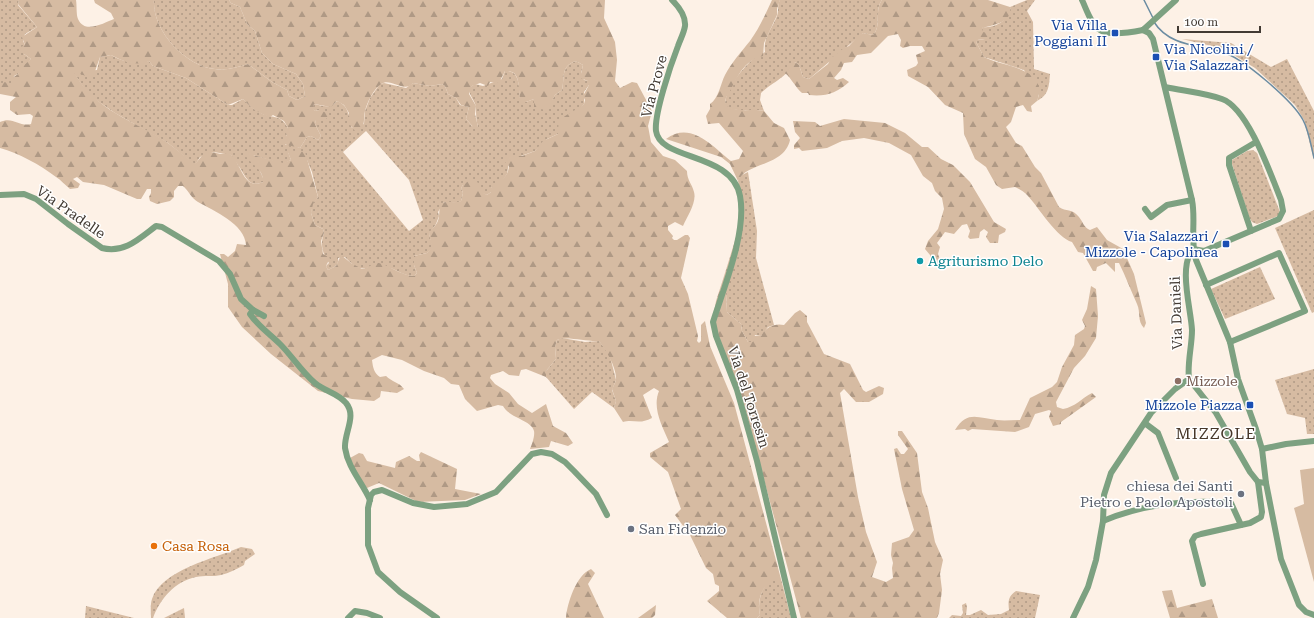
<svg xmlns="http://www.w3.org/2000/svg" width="1314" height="618" font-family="'Roboto Serif',serif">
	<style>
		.grass { fill: url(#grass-dots); fill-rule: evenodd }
		.forest { fill: url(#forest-firs); fill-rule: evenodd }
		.pitch { fill: #d6bba2 }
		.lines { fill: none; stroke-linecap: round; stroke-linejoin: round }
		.stream { stroke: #6b8ca2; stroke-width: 1.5 }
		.street { stroke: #7da181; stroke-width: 6 }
		.transit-dot { fill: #1a4fb4; stroke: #fff; stroke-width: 1.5 }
		.culture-dot { fill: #0f9aa8; stroke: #fff; stroke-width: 1.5 }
		.education-dot { fill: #8d6e63; stroke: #fff; stroke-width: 1.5 }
		.worship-dot { fill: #6b7280; stroke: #fff; stroke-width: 1.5 }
		.food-dot { fill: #e8710a; stroke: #fff; stroke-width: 1.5 }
		.labels { text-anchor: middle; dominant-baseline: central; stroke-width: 3; stroke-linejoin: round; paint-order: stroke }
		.transit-label { font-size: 14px; fill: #164399; stroke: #fff; text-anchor: end }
		.street-label { font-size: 14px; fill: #423a33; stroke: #fff }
		.culture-label { font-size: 14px; fill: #0d838f; stroke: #fff; text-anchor: start }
		.education-label { font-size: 14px; fill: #785e54; stroke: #fff; text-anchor: start }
		.worship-label { font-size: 14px; fill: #5b616d; stroke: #fff; text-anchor: end }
		.food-label { font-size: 14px; fill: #c56008; stroke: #fff; text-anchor: start }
		.quarter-label { font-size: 16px; letter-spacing: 1px; fill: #473729; stroke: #fff }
	</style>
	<defs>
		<pattern id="grass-dots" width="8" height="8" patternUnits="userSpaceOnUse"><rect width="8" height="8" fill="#d6bba2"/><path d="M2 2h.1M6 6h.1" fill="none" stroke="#af9985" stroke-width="1.8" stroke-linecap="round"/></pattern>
		<pattern id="forest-firs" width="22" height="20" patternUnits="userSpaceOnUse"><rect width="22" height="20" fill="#d6bba2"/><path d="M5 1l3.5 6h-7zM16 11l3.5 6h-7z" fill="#af9985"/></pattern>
	</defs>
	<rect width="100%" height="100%" fill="#fdf1e6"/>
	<g class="grass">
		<polygon points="0,0 19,0 18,5 37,27 25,34 23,41 25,45 24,54 31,59 18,74 14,76 12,87 0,84"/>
		<path d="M154,0H229L231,3L240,7L247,24L255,31L262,53L273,64L296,74L303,84L305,96L297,100L289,96L287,90L272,82L248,64C237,67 226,71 215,69C185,66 152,30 154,0Z"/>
		<path d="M780,0H882C874,10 882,26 873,35L863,33L809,79L803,77L799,65L795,62C784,80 775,80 761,93L760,100L764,111C753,108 733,114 725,105C725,90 741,70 752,60C756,56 760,56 765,52C763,37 772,29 777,16C779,11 777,5 780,0Z"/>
		<path d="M1027,0H1035L1027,11L1033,22L1034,69L1050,74C1049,86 1049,95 1037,101L1039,95L1024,70L984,57L976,42L977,39L985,40L981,30L983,27C994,29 1012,19 1010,7Z"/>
		<polygon points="1182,39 1231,43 1271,67 1287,59 1314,111 1314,160 1304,120 1295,105 1255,68 1224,49"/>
		<path d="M111,55C123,62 134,64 149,61L153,66L186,78L228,105H232L243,99C249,105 253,109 261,113C271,119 280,113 288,128L285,145H292L300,148L307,137L311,136L318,140L321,136L315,124L316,119L321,120L319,110L315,111L312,108L314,104C323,106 331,109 337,101C350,106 348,117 352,128L364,124L365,111L370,98L380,84L384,83L406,88L413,83L430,86L442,84L445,86L448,94L456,98L460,105L469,107L466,119L472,126L478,127C476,120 476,114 476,107C474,97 463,91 475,84L483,86L502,79L505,71C520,70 519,87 520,98L526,102L534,99L548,106L555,95L562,90C565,78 560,66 576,61L583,65L581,73L584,80L589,81V85L584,92V104L558,130V134L547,139L535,151L518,157L510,156L507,174L502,181L491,188V192L487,195L463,185L461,188L463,193L461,201L457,203L444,202L438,212L439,216L436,224L429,234L433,247L427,253L414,256V265L417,273L414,276C403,276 395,268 385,267C364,264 364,277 345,257L338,258C339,266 334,267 328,270L326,266L329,263C322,253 320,244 324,233L323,229L315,225L311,213L312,204L318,197L312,172L307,160L288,152L291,160L283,164L253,155L263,178V182C248,189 245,174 238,165C236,162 233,159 231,155L214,152L200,157L195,165L168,143L115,113L89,95L73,72L97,70L100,57ZM366,131L409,180L423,220L409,231L343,152Z"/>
		<polygon points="1253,150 1257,153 1280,212 1278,216 1257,224 1252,222 1249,217 1232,164 1232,160 1247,151"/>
		<polygon points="748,172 757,231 756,258 774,325 768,327 761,336 755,335 753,342 748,342 742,331 741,324 727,312 725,273 737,234 741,196 738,181 740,176"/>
		<polygon points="1314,210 1314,312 1312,313 1275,228"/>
		<polygon points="1260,267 1275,299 1225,319 1211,289"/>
		<polygon points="562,338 585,342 599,341 607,351 611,360 616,380 612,390 616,401 614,408 592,392 574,409 546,377 546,371 556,359 555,347 557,340"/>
		<polygon points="1314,369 1314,434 1307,434 1305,418 1287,414 1275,380"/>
		<path d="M241,547L252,549L255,554L245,561L244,565C237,569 229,573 221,575C213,577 204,575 196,577C175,581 160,599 153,618H151C151,612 150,605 152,599C161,570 216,558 241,547Z"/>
		<path d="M773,579H781L791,618H757L760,615C757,603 761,585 773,579Z"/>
		<path d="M1016,591L1040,595L1035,618H949L952,615L961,616L963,613L962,605L966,603L967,607L966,615H970L981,610L988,615L1001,614L1009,610C1008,602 1008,596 1016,591Z"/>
		<polygon points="86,606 134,618 85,618"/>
		<polygon points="184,608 185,618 164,618"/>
	</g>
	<g class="forest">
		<path d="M19,0H76C77,5 76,14 78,19C85,35 105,22 114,19L111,13L95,3L94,0H154C152,30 185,66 215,69C226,71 237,67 248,64L272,82L287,90L289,96L297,100L305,96L303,84L296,74L273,64L262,53L255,31L247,24L240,7L231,3L229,0H605L604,18L615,42L617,60L615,81L620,88L632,82L637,83L652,111L648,126L651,142L663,156L675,160L687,171C687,180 692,184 694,192C697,202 687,217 683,226L675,222L668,226V230L673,236L672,238L674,240H677L685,235H688L690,238L681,278L688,294L698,336L697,341L699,343L701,341V325L705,321L710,346L734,403L781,579C763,580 756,599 760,615L757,618H727L707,601L719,591V586L715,584L713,574L706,568L690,535L675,515L681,509L668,472L650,457V453L669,442C662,426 652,408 659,391L654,388L643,395L652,418C639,425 634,419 623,422L614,408L616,401L612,389C613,387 615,383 616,380C617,368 606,350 599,341C587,342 567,336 557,340L555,347L556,359L546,371V377L526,369L521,370L519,376L509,375L503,371L491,375L490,378L495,384L509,393L518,404L532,413L546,404L553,426L566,433L573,443L568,446L551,441L549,447L530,449C532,444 535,436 534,431C532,420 509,418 503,406L498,405L477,411L465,399L459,385L451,384L444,378L424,371L402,360L382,355L372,360C373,368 374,373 380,377L386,376C392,382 399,382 404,389L397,393L381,391L380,397L374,401L352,399L318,391L271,354L242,327L228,307V284L220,254H224L228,257L235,251L237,244L246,245C245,224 214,211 198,202C192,199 188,190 183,186H178L174,191V197L170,201L157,204L150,201L149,197L151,193V189H147L141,199H137L104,185L83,182L77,177L73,179L80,184L78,188L70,189C65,185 61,180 56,177C40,165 19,153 0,148V122C13,116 19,127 31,124L33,116L30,114L17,115L10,110V102L16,97L0,94V84L5,82L12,86L11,79L18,74L22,67L31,59L20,51L21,47L25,45L22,37L37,27L18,4ZM111,55C122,61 136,67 149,61L153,66L186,78L228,105L243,99C251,108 258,113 270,117L273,115L284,121L288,128L285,131L287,135L282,142L283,144L300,148L307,137L311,136L318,140L321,136L315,124L316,120H325L328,117L327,113L319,110L315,111L313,108L314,104L331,107L337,101L344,105L349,113L347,121L355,131L359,130C366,126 363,118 365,111C367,102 374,89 381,84C391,77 404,94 413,83L430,86L442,84L445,86L448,94L456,98L461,105L469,107L466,119L475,129L478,127L475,114L476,106L469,94L472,86L480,83L488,86L490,82L499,83L505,71C523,69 517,92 521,102H526L534,99V108L547,110L555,95L562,90C565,78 560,66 576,61L583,65L580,78L588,81L589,85L583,96L585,100L584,104C572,114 556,115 558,134L543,141L535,151L522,156H506L503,160L509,166C508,179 499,180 491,188V192L487,195L480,191L479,183L470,180L463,185L461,188L463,193L461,201C454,204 447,200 440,204C439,210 440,218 437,223C434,228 430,230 429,234L432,247L427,253L414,256V265L417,273L414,276C402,276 383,262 378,263C372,264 368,268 362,269L351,263L341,255L336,266L328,270L326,266L330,258L323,254L321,241L324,233L323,229L315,225L311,213L313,204L318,197L305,152L287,150L291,160L283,163L253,155L251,151H247L245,155C251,165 264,169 263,182C241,192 241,156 227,153C225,153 223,154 221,154C215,153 214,152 208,153L206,151L195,164C186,157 177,150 168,143C134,120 95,111 74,72L89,77H93L100,57Z"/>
		<path d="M772,0H780L777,9V15L764,43L763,56C747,59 739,73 732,87C729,94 725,96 725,104C733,114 753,108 764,111L774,123L784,128L790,140C784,167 746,162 738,181L730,164L721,157L666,139C691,120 713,147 731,161L739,159L743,151L719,123L708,124L706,116L710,109V104C719,98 720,85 725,75C732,62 741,52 750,41C759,29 766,13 772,0Z"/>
		<path d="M882,0H988L1010,7C1013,23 992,25 982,28L983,32L988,33L990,37L985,40L978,39L976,42L984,57C1002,67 1050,67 1037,101L1031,106L1032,112L1027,111L1023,105L1016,107L1011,122L1006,127L1016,143L1022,146L1035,167L1041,173L1059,207C1066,212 1072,208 1079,217C1083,222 1084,228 1090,230L1097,227L1107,240L1123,249L1134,274L1146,323L1144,328C1137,321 1141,313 1137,304C1131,291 1126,277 1119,263H1115V272L1106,263L1097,267L1096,271H1093L1083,253L1078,252L1072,242C1057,238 1039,208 1028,196C1025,192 1020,189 1015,187L1002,189L996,185L986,167L975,159L964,134L963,113L945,105L928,87L908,76L907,70L916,66L918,63L916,55L925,51L922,46H910L903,48L900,46L901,40L898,34L888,36L871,53L857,55L852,62L844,63L841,70L834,78L837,80L843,78L849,82C837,93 825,97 809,95L808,93H802C795,87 792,79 785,73L789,65L795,62L799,65L803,77L809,79L828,64L831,58L844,48L849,46L858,36L863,33L873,35C882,26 874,10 882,0Z"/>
		<polygon points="844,119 885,123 905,133 922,147 928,147 941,159 953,165 970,182 994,222 1006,229 1005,232 999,235 998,243 990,243 986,237 988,232 984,229 980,232 979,238 970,239 968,237 970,231 967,224 962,225 954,234 945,232 937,243 940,247 938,254 941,263 937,265 930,263 930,255 925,249 928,241 938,229 944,209 942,198 935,191 932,183 923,176 911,155 889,143 864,138 842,141 827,148 802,151 799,148 794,149 794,145 800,138 795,132 793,121 815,122 820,126"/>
		<path d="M725,273L727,312L741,324L742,331L748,342H753L752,336H761C766,327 774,323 784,325L795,313L800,310L807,316V322L824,354L850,364L863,390L866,392L879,386L884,388L883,394L869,402H856L844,389L840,393L858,497L866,532L877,562L872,577L886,582L893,578L892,568L893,563L891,555L892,543L909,537L914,530L902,489L894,449L897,448L901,454H904L908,449L898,435V431H902L917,453L922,492L928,508L935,542L943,560L940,574L942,590L939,613L937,618H801L742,397L718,339L713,318L716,301Z"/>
		<path d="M1091,286L1096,289L1098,316L1096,338L1085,356L1074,368L1056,402L1057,407L1063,409C1075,407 1082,398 1092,393L1096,397L1061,422V424L1053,426L1049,417L1051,411L1049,410L1035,414L1029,427L1015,432L972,429L968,431L965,429L955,430C967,410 978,418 997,420C1004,421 1012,420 1020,420L1030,398L1052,387L1057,382L1062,367L1074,345L1075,335L1084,329L1085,326L1082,320L1087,309Z"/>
		<polygon points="421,452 457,469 455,489 481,494 465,500 418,502 379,483 367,488 359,480 350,458 359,453 363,454 367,461 395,468 396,462 409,456 417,461 420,461 419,455"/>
		<path d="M591,569L595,573L588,584L604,618H566C567,604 576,575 591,569Z"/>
		<polygon points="1172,590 1177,608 1212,599 1218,618 1170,618 1162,591"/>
		<polygon points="656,605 655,615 652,618 638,618"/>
	</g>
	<polygon class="pitch" points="1314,468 1314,582 1294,508 1304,504 1300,470"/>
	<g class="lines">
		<g class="stream">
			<polyline points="1144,0 1153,18"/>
			<path d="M1154,22C1169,46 1198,45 1222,52C1242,57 1293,101 1303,120C1309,131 1311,146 1314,158"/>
		</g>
		<g class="street">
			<path d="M672,0C679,7 686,16 685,26C684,33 680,40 678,46C671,64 654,114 656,131C660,161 732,152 740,196C747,232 724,287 713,322L716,336L737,390L757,461L794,618"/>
			<path d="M1082,0C1086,8 1091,25 1100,30C1109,36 1133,32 1143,30"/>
			<path d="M1143,30L1149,33L1153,39L1192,200C1196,220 1190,240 1196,260L1230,342L1238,379L1256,429L1262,449L1266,483L1281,559L1299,605L1306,612L1314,615"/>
			<polyline points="1143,30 1176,0"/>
			<path d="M1165,87C1184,91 1205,93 1222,99C1248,108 1271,175 1281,200L1283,211L1279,219L1204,251L1193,249"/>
			<path d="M0,195L24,194L36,199L68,224L102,248C124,254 140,238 156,226L162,227L219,261L230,274L241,299L253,310"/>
			<polyline points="1145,209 1151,217 1167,205 1192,200"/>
			<polyline points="1251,231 1229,165 1229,158 1256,142"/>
			<path d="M1193,249C1178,266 1191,309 1192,330C1192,346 1187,363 1189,379L1216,413L1250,472L1258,482L1266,483"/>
			<polyline points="1206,285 1279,253 1305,311 1230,342"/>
			<path d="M264,316L253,310L250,314C258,326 270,334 280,344C292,356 302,372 315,383C324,391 338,393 346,403C357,416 344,433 345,448C348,468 362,482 370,500"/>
			<polyline points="1146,424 1158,433 1176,478"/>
			<polyline points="1262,449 1286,444 1314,441"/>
			<path d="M1103,521C1143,504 1189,499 1231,503L1241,525"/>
			<polyline points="1203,584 1192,541 1195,536 1201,534 1250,523 1261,517 1262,512 1258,482"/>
			<polyline points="348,618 355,611 367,613 380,618"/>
			<polyline points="437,618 400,592 378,572 368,545 368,508 371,495 374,492 382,490 413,503 434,507 467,504 496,492 532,454 541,452 552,454 565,462 574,471 596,494 607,515"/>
			<polyline points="1073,618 1088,587 1096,560 1103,521 1104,495 1111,473 1151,413 1175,389 1189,379"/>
		</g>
	</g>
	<g class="transit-dot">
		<rect x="1111" y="29" width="8" height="8" rx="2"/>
		<rect x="1152" y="53" width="8" height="8" rx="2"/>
		<rect x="1222" y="240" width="8" height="8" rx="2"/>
		<rect x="1246" y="401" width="8" height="8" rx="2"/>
	</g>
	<circle class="culture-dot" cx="920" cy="261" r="4"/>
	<circle class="education-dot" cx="1178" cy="381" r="4"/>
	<g class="worship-dot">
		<circle cx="1241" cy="494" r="4"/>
		<circle cx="631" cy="529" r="4"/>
	</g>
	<circle class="food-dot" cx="154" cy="546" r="4"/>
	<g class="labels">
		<g class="transit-label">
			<text x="1107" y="25">Via Villa<tspan x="1107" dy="16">Poggiani II</tspan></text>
			<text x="1164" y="49" text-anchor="start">Via Nicolini /<tspan x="1164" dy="16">Via Salazzari</tspan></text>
			<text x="1218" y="236">Via Salazzari /<tspan x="1218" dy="16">Mizzole - Capolinea</tspan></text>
			<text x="1242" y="405">Mizzole Piazza</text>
		</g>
		<g class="street-label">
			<text transform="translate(654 86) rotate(-75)">Via Prove</text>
			<text transform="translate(71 212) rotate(35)">Via Pradelle</text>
			<text transform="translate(1176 313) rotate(-92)">Via Danieli</text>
			<text transform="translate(749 397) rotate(72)">Via del Torresin</text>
		</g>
		<g class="culture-label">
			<text x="928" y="261">Agriturismo Delo</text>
		</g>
		<g class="education-label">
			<text x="1186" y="381">Mizzole</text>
		</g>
		<g class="worship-label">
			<text x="1233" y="486">chiesa dei Santi<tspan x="1233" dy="16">Pietro e Paolo Apostoli</tspan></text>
			<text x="639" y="529" text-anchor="start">San Fidenzio</text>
		</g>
		<g class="food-label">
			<text x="162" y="546">Casa Rosa</text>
		</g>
		<g class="quarter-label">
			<text x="1216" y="433">MIZZOLE</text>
		</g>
	</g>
	<path d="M1178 26v6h82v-6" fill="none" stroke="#423a33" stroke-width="2"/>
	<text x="1184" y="26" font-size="12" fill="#423a33" stroke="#ffffff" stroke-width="3" paint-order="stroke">100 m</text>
</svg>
